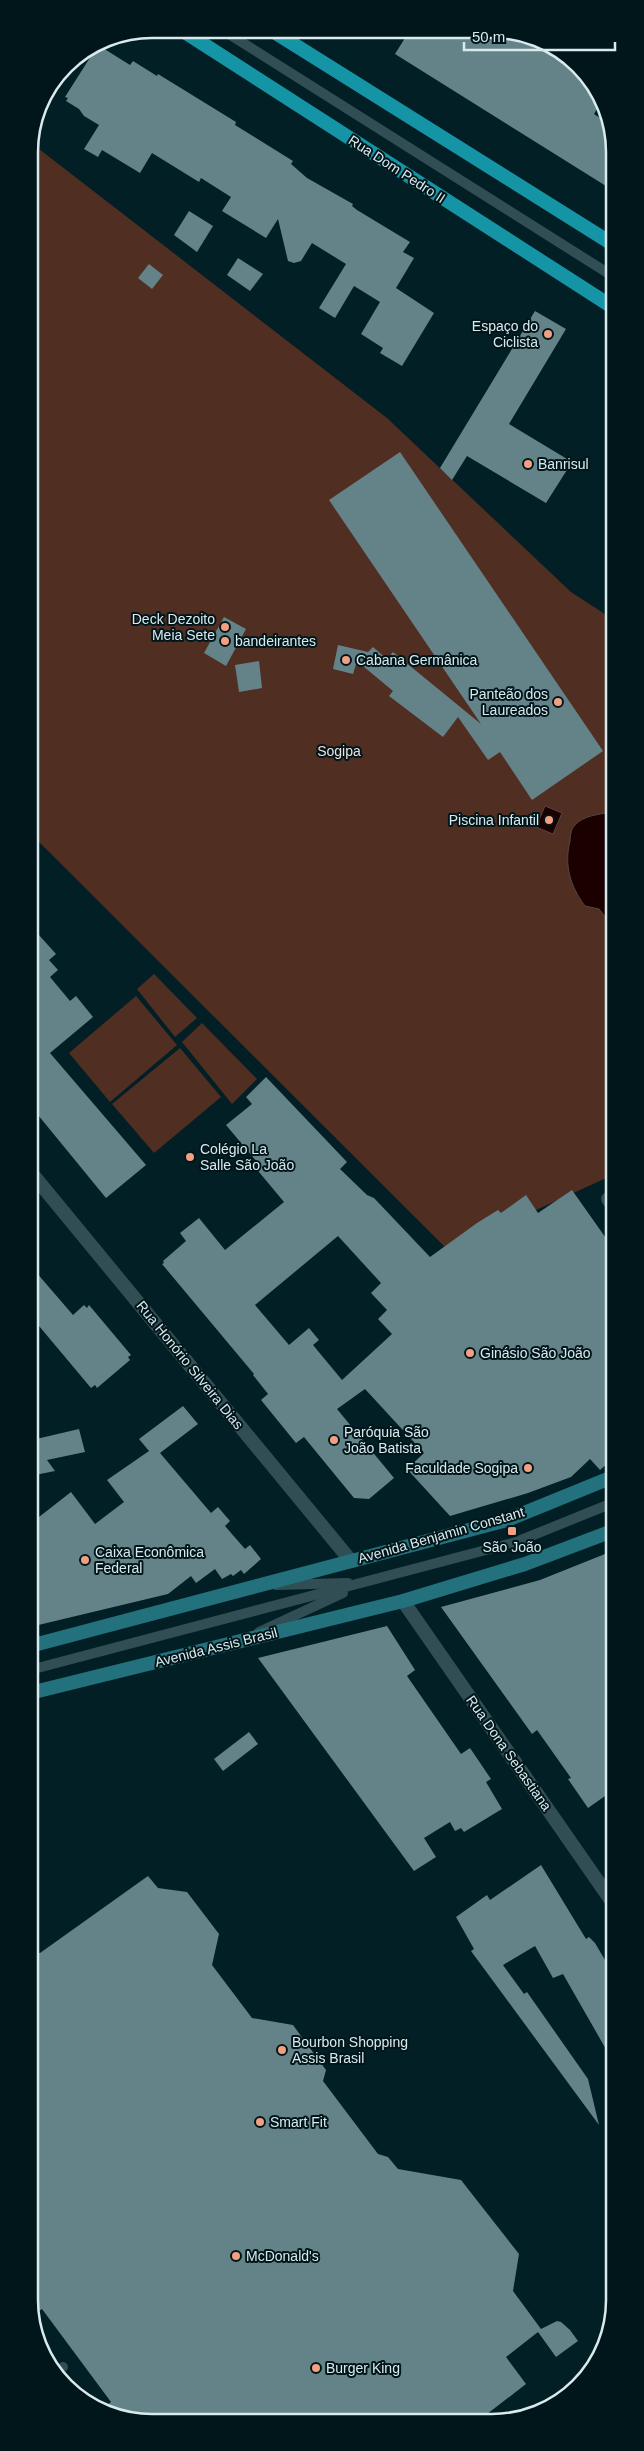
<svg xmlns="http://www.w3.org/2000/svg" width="644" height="2451" font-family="Helvetica,sans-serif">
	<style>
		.green { fill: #512e22 }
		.water { fill: #1b0000; stroke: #544647 }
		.building { fill: #648389; fill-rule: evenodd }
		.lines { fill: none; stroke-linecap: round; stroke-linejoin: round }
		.service { stroke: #304e54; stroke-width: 10 }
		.minor { stroke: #304e54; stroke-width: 14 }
		.tertiary { stroke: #304e54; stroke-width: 14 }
		.secondary { stroke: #22717c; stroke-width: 14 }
		.primary { stroke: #1594a5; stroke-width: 14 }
		.poi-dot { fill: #f39f82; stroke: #00161b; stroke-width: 2 }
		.labels { text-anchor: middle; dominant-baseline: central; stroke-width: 4; stroke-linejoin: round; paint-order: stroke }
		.street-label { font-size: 14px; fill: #d9eaed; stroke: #00161b }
		.poi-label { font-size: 14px; fill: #d9eaed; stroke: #00161b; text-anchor: start }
		.park-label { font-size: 14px; fill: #f3dfd9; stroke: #00161b }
		.rim { fill: none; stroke: #d9eaed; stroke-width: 2.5 }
	</style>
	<rect width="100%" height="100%" fill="#011f24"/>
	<g class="green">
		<polygon points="30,142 387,418 571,592 614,620 615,1174 448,1250 29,832"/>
		<polygon points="154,974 197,1018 175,1037 137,989"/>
		<polygon points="136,996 177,1045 110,1102 69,1053"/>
		<polygon points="202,1023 257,1079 232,1104 182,1042"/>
		<polygon points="180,1048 221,1097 154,1153 112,1104"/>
	</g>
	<g class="water">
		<polygon points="545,806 562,813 553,834 536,827"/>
		<path d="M606,813L614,815V928L599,909L585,906C570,886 564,865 570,841C570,837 571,832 572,829C579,817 594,815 606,813Z"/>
	</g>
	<g class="building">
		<polygon points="410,30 517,31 554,45 585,70 600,104 594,114 609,124 614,135 614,191 395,54"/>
		<polygon points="98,45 130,65 133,61 157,76 158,74 236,122 235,125 293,161 291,164 307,178 353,204 352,206 357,210 410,242 403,252 414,258 396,288 434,313 402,366 380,353 383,348 361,334 380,302 354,286 335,318 319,308 346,264 312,243 301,261 294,263 288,261 278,219 266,238 222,211 231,197 201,178 199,182 152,153 140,173 102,150 98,157 84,149 99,125 84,116 79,109 66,101 68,98 65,97"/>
		<polygon points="189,211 213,226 197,252 174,235"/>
		<polygon points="238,258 263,274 250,291 227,275"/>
		<polygon points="149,264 163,275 152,289 138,278"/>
		<polygon points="535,311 566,329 509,424 572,462 546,503 467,456 452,480 440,468"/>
		<polygon points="400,452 603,751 532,800 500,752 488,760 458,717 443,737 389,696 393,691 357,661 353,674 333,669 338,645 368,652 373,647 387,659 393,652 481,724 329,500"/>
		<polygon points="224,617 246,629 226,666 204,653"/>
		<polygon points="259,661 262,688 239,692 235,665"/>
		<polygon points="29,924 56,954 49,960 58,970 50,977 70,1001 76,996 93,1017 50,1053 146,1165 106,1198 29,1104"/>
		<path d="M266,1077L347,1162L340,1169L367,1195L374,1198L430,1257L477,1223L498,1210L501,1213L526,1195L538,1213L572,1190L615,1251V1457L600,1470L590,1459L571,1477L528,1493L450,1516L407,1469L424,1453L365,1389L337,1409L394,1478L369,1499L354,1498L304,1437L296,1443L261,1400L268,1394L253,1375L254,1374L162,1264L164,1263L163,1261L186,1241L180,1233L199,1218L225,1250L284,1202L254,1166L258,1163L226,1125L252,1104L246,1097ZM338,1236L381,1283L371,1293L387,1310L378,1319L392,1334L342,1380L313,1345L319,1340L309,1328L289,1345L255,1305Z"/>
		<polygon points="29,1264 73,1315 84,1305 87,1308 89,1305 131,1355 128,1357 130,1360 97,1388 95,1385 91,1388 29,1314"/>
		<polygon points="183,1406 198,1424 160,1453 211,1513 218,1507 230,1521 225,1526 245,1549 250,1545 261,1559 244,1574 241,1570 233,1576 231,1574 222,1579 215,1569 196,1583 191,1576 168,1594 30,1627 30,1524 71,1492 95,1524 124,1502 107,1480 149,1451 139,1439"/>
		<polygon points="79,1429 85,1452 47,1460 55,1471 30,1476 30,1436 32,1440"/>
		<polygon points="615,1550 615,1789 588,1808 568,1779 571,1778 537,1730 532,1734 441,1607 540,1580"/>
		<polygon points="387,1626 415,1670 407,1676 461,1754 470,1748 491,1779 486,1782 502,1809 464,1832 461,1828 455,1831 450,1822 424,1838 436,1857 414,1871 258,1658"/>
		<polygon points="249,1732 258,1744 223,1771 214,1759"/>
		<polygon points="541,1865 586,1939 589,1937 595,1943 615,1977 615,2065 563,1974 553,1978 535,1946 503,1965 524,1994 527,1992 588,2079 599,2125 471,1951 474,1949 456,1917 487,1895 490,1900"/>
		<polygon points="148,1876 158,1888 187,1892 219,1934 212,1965 252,2018 293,2025 326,2070 323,2081 378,2154 388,2157 398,2169 461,2180 519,2254 513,2291 541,2329 557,2321 561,2322 570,2330 578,2341 556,2357 538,2332 506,2357 526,2384 478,2421 127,2420 101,2410 111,2402 42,2309 30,2317 30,1951 40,1953"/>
	</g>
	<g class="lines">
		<g class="service">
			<polyline points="221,29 614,277"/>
			<polyline points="276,1585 348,1583"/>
			<polyline points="259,1632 343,1593"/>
			<polyline points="30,1670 516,1542 615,1502"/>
			<polyline points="56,2374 63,2367"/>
		</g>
		<g class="minor">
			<polyline points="29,1170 351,1561"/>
			<polyline points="615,1194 608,1199 615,1209"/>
		</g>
		<polyline class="tertiary" points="403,1601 615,1906"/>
		<g class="secondary">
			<polyline points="30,1646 507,1520 615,1476"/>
			<polyline points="30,1693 403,1601 525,1564 615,1530"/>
		</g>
		<g class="primary">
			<polyline points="180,29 614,308"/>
			<polyline points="271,30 614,245"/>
		</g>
	</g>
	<g class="poi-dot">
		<circle cx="548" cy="334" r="5"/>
		<circle cx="528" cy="464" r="5"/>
		<circle cx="225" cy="627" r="5"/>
		<circle cx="225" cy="641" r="5"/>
		<circle cx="346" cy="660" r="5"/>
		<circle cx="558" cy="702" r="5"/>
		<circle cx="549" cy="820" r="5"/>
		<circle cx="190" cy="1157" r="5"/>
		<circle cx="470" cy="1353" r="5"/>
		<circle cx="334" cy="1440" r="5"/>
		<circle cx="528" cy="1468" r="5"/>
		<rect x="507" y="1526" width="10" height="10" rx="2.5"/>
		<circle cx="85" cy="1560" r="5"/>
		<circle cx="282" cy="2050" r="5"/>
		<circle cx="260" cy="2122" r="5"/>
		<circle cx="236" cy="2256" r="5"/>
		<circle cx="316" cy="2368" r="5"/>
	</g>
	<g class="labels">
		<g class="street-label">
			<text transform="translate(397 169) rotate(33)">Rua Dom Pedro II</text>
			<text transform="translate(190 1365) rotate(51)">Rua Honório Silveira Dias</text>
			<text transform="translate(441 1535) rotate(-16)">Avenida Benjamin Constant</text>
			<text transform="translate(216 1647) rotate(-14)">Avenida Assis Brasil</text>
			<text transform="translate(509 1753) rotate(55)">Rua Dona Sebastiana</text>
		</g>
		<g class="poi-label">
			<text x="538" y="326" text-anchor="end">Espaço do<tspan x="538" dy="16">Ciclista</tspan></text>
			<text x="538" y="464">Banrisul</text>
			<text x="215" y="619" text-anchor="end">Deck Dezoito<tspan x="215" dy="16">Meia Sete</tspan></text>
			<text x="235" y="641">bandeirantes</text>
			<text x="356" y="660">Cabana Germânica</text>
			<text x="548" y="694" text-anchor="end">Panteão dos<tspan x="548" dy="16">Laureados</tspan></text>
			<text x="539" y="820" text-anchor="end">Piscina Infantil</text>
			<text x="200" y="1149">Colégio La<tspan x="200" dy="16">Salle São João</tspan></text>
			<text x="480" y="1353">Ginásio São João</text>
			<text x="344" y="1432">Paróquia São<tspan x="344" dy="16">João Batista</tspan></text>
			<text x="518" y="1468" text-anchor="end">Faculdade Sogipa</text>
			<text x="512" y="1547" text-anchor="middle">São João</text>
			<text x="95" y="1552">Caixa Econômica<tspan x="95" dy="16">Federal</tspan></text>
			<text x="292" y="2042">Bourbon Shopping<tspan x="292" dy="16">Assis Brasil</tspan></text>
			<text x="270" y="2122">Smart Fit</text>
			<text x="246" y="2256">McDonald's</text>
			<text x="326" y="2368">Burger King</text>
		</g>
		<g class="park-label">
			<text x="339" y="751">Sogipa</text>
		</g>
	</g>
	<path d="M0 0H644V2451H0ZM152 38H492A114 114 0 0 1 606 152V2300A114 114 0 0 1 492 2414H152A114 114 0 0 1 38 2300V152A114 114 0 0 1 152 38Z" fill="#00161b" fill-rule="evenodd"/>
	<path class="rim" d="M152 38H492A114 114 0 0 1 606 152V2300A114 114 0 0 1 492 2414H152A114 114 0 0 1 38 2300V152A114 114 0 0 1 152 38Z"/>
	<path d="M464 42v8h151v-8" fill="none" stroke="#d9eaed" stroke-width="2.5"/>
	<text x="472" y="42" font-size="15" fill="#d9eaed" stroke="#00161b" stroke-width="4" paint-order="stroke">50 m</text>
</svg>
